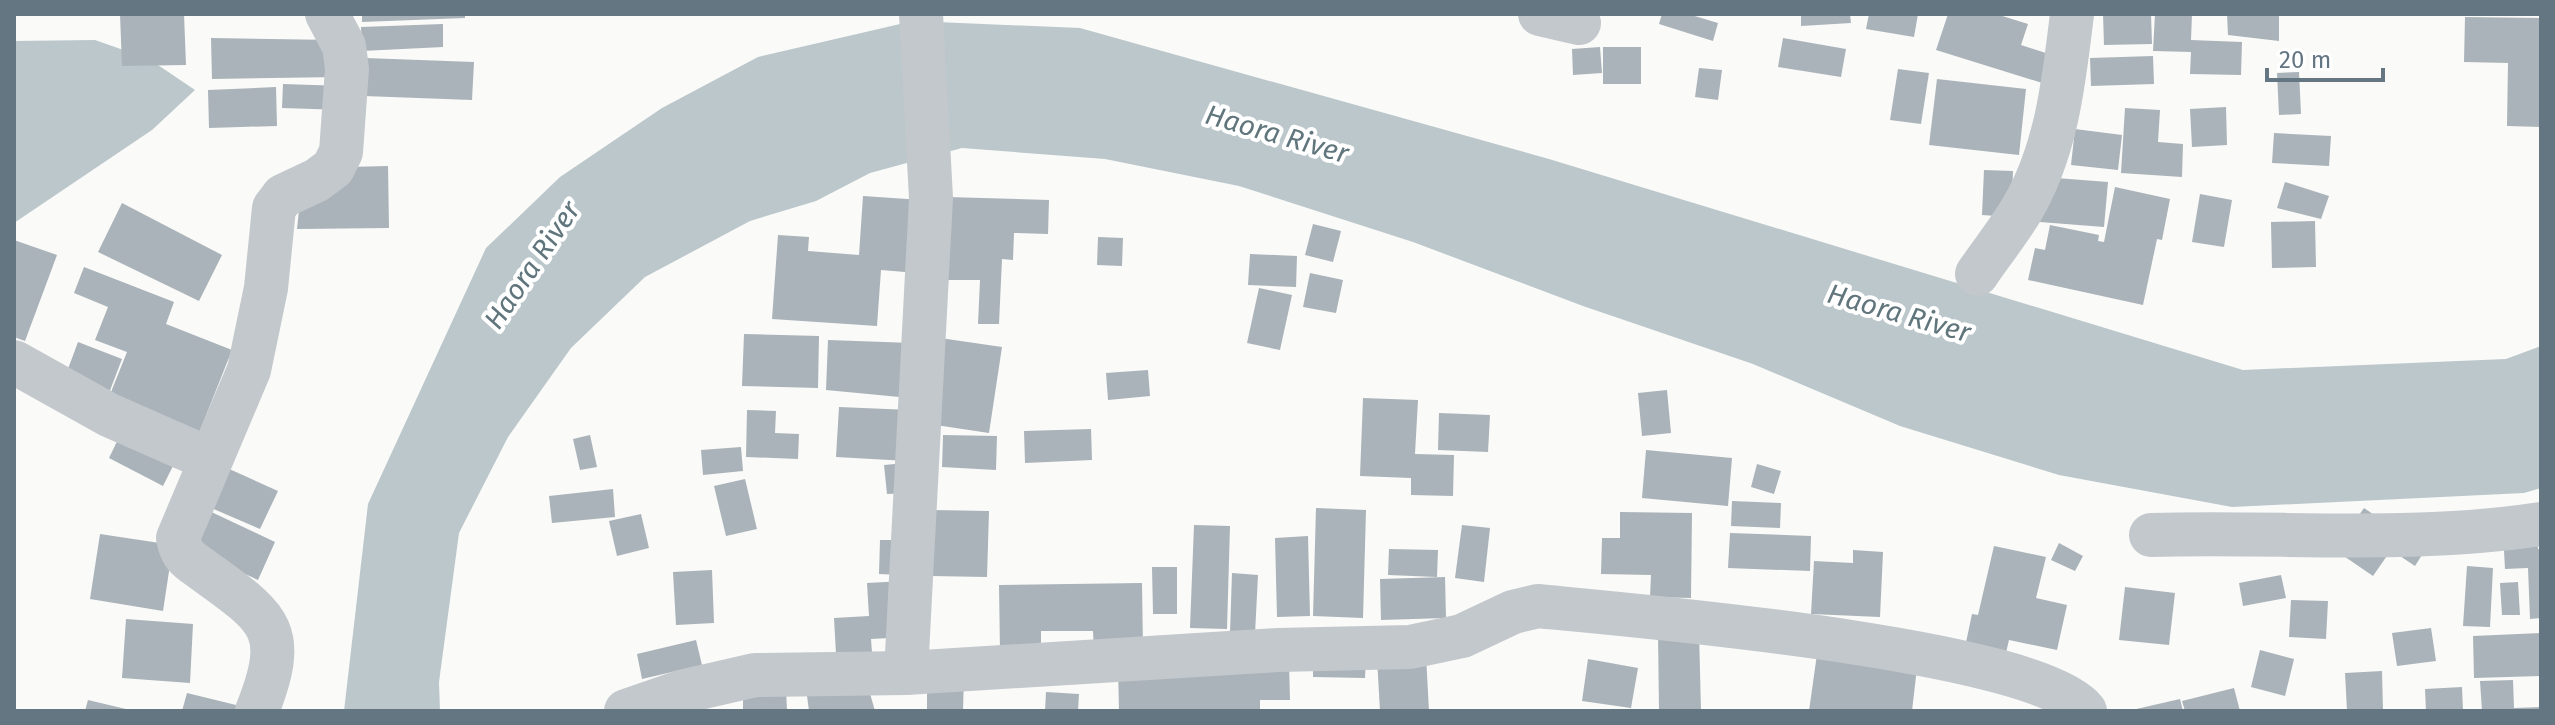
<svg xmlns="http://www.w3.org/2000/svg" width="2555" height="725" font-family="'Fira Sans',sans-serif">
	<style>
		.water { fill: #bbc7cb }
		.building { fill: #aab3b9 }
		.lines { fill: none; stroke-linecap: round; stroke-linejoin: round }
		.minor { stroke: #c3c8cc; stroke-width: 44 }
		.labels { text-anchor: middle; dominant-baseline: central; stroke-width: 8; stroke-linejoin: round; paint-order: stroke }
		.water-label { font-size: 28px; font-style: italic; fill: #60757c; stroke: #fff }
	</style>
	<rect width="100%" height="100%" fill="#fafaf8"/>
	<g class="water">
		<polygon points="913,21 1080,28 1549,159 2243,370 2506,359 2541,346 2541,488 2524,493 2232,507 2059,475 1900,426 1753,364 1583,306 1413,242 1239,186 1105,159 962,148 870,173 816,201 750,221 645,277 571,348 508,437 459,533 439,682 440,711 344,711 368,504 486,248 560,177 662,108 758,57"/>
		<polygon points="95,40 149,59 195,90 152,130 14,223 14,41"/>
	</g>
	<g class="building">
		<polygon points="120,14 184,14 186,65 122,66"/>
		<polygon points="362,14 465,14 465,18 362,22"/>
		<polygon points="1662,14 1688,14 1718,23 1713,41 1659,24"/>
		<polygon points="1801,14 1850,14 1851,23 1801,26"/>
		<polygon points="1869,14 1918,14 1914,37 1866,29"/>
		<polygon points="1948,14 1996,14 2028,24 2021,45 2061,58 2052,86 1936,50"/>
		<polygon points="2103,14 2151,14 2152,44 2104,45"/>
		<polygon points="2155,14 2192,14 2191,40 2242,42 2241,75 2190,74 2191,52 2153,51"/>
		<polygon points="2227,14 2279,14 2279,41 2228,35"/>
		<polygon points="2465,17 2541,18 2541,127 2507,126 2508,63 2464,62"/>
		<polygon points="443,24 443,47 362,51 361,27"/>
		<polygon points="211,38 335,40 340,77 212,79"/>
		<polygon points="1783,38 1846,49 1841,77 1778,67"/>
		<polygon points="1600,47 1602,73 1573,75 1572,49"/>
		<rect x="1603" y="47" width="38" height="37"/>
		<polygon points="2153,56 2154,84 2091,86 2090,58"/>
		<polygon points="365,58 474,62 472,100 364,96"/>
		<polygon points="1699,68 1722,70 1718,100 1695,97"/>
		<polygon points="1898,69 1929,73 1921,124 1890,120"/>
		<polygon points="2299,72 2301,114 2279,115 2277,73"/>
		<polygon points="1937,79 2026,89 2019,155 1929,145"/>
		<polygon points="283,84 344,86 343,110 282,108"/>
		<polygon points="276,87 277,126 209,128 208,90"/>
		<polygon points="2226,107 2227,145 2192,147 2190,109"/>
		<polygon points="2125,108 2160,110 2158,142 2183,144 2182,177 2121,173"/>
		<polygon points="2075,129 2122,135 2118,170 2071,165"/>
		<polygon points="2274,133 2331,136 2329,166 2272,163"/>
		<polygon points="388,166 389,228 297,229 301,191 348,184 348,167"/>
		<polygon points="1984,170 2013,171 2011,217 1982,215"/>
		<polygon points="2043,177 2108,182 2104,227 2040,222"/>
		<polygon points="2285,182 2329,196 2321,219 2277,208"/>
		<polygon points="2115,187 2170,199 2162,240 2157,239 2143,305 2028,280 2035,248 2045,250 2050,225 2099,235 2098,241 2104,242"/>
		<polygon points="2200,194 2232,200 2224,247 2192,242"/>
		<polygon points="863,196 922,200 917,273 881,270 877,326 772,319 778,235 809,237 808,251 859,255"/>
		<polygon points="947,197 1049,200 1048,234 1014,233 1013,260 1002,259 999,324 978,324 980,280 944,280"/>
		<polygon points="122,203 222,255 199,301 98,252"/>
		<polygon points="2315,221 2316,267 2272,268 2271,222"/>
		<polygon points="1313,224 1341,231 1333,262 1305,255"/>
		<polygon points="1098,237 1123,238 1122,266 1097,265"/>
		<polygon points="14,240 57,255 25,341 14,337"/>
		<polygon points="1250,254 1297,256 1296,287 1248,285"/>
		<polygon points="84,267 174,302 166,324 232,350 199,433 109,397 127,352 95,340 108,307 74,293"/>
		<polygon points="1310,273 1343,280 1336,313 1303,307"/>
		<polygon points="1259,288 1292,295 1280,350 1247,343"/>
		<polygon points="744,334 819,336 818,388 742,386"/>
		<polygon points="940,338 1002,347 989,433 929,424"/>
		<polygon points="828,340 912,343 910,398 826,390"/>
		<polygon points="78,342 122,359 109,393 65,377"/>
		<polygon points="1148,370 1150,396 1108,400 1106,373"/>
		<polygon points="1667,390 1671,433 1642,436 1638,393"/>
		<polygon points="1363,398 1418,400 1415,454 1454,455 1453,496 1411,495 1411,478 1360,476"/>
		<polygon points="839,407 911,410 908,461 836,457"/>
		<polygon points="747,410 776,411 775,433 799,434 798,459 746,457"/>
		<polygon points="1439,413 1490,415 1488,452 1438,450"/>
		<polygon points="123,429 179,454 163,486 109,458"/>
		<polygon points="1091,429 1092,460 1025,463 1024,431"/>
		<polygon points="590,435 597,467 580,470 573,439"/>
		<polygon points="943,435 997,436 996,470 942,467"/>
		<polygon points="741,447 743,471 703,475 701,450"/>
		<polygon points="1646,450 1732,458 1728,506 1642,498"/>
		<polygon points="906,463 908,493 887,494 884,465"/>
		<polygon points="1757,464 1781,471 1774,494 1751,487"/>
		<polygon points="227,468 278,491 260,529 209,507"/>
		<polygon points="745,479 757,529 726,536 714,486"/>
		<polygon points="613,489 615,517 552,523 549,496"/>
		<polygon points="1732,501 1781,503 1780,528 1731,526"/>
		<polygon points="1316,508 1366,510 1363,618 1313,616"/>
		<polygon points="2364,508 2425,550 2415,566 2391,550 2373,576 2335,550"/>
		<polygon points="205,509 275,542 258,580 181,544"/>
		<polygon points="932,510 989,511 987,577 931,576"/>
		<polygon points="1620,512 1692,513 1691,598 1650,597 1651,575 1601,574 1602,538 1620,538"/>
		<polygon points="641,514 649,548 617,556 609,521"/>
		<polygon points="1194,525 1230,526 1227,629 1190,628"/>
		<polygon points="1462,525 1490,528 1484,582 1455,578"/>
		<polygon points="2537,532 2538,549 2541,549 2541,618 2530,619 2528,568 2505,569 2503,533"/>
		<polygon points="1730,533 1811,536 1810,571 1728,568"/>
		<polygon points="100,534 173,545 163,611 90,599"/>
		<polygon points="1308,536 1310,616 1277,617 1275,538"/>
		<polygon points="880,540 903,540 903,575 879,574"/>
		<polygon points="2059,543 2083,556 2075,571 2051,560"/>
		<polygon points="1994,546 2046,557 2036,598 2067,605 2057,650 2009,640 2004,661 1964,652 1972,614 1978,615"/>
		<polygon points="1389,549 1438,550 1437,577 1388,575"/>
		<polygon points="1853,550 1883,552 1880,617 1811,614 1814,561 1853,563"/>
		<polygon points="2467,566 2493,568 2490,627 2463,626"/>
		<polygon points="1152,567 1177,567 1177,614 1153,614"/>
		<polygon points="712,570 714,623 676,625 673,572"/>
		<polygon points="1232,573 1258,575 1255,634 1230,633"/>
		<polygon points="2281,575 2286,598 2243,606 2239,583"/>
		<polygon points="1445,577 1446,618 1381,620 1380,579"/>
		<polygon points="905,581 908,637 871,639 872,652 836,654 834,618 869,616 867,583"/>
		<polygon points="2518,582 2520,615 2502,615 2500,583"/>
		<polygon points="1142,583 1143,650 1094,651 1093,631 1041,631 1041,652 1000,652 999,585"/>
		<polygon points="2125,587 2175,593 2169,645 2119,640"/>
		<polygon points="2291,600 2328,601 2326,639 2289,637"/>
		<polygon points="126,619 193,624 190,683 122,678"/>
		<polygon points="2431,628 2436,661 2397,666 2392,633"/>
		<polygon points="1699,632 1701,711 1659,711 1658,633"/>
		<polygon points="2541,633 2541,676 2474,678 2473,636"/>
		<polygon points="696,640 702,665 642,679 637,654"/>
		<polygon points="1818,647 1918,659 1912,711 1809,711"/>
		<polygon points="2260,650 2294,659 2285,696 2251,687"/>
		<polygon points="1313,655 1366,656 1365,678 1313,677"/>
		<polygon points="1426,656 1429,711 1380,711 1377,658"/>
		<polygon points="1588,659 1638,668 1631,708 1582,701"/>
		<polygon points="1289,663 1290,700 1260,700 1260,711 1119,711 1118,666"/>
		<polygon points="2382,671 2383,711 2347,711 2345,673"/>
		<polygon points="927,675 964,675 963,711 927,711"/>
		<polygon points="805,680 867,683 875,711 809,711"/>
		<polygon points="2513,680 2514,708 2541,707 2541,711 2482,711 2480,681"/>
		<polygon points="2462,687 2463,711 2426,711 2425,689"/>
		<polygon points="786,688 787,711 743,711 743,689"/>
		<polygon points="2234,688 2240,711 2185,711 2182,701"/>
		<polygon points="1046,692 1079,694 1078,711 1045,711"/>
		<polygon points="187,693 240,706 239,711 182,711"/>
		<polygon points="2180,699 2183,711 2132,711 2132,710"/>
		<polygon points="88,700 130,710 130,711 85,711"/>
	</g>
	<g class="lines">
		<g class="minor">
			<polyline points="1540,14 1579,23"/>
			<path d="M1977,274C1992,252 2009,231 2022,209C2057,150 2064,80 2072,14"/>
			<polyline points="14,362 109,415 209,459"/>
			<path d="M2151,535C2283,531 2409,544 2541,524"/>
			<polyline points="906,673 931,198 921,14"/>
			<path d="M257,711C290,628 269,618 203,570C189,560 181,556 178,538L249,370L266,288L274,208L283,196L317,180L333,168L341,152L347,69L344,46L327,14"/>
			<path d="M626,711L681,692L755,675L906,673L1278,650L1410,647L1462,636L1513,612L1538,606C1630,615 2038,649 2085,711"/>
		</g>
	</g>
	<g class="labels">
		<g class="water-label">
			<text transform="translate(1277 134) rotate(16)">Haora River</text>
			<text transform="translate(532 265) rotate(-56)">Haora River</text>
			<text transform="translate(1899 313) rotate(16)">Haora River</text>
		</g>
	</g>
	<rect width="2555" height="725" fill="none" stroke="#657683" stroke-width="32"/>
	<path d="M2267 68v12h116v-12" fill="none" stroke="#657683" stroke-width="4"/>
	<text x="2279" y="68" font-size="24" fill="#657683" stroke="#ffffff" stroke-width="6" paint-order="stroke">20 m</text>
</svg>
